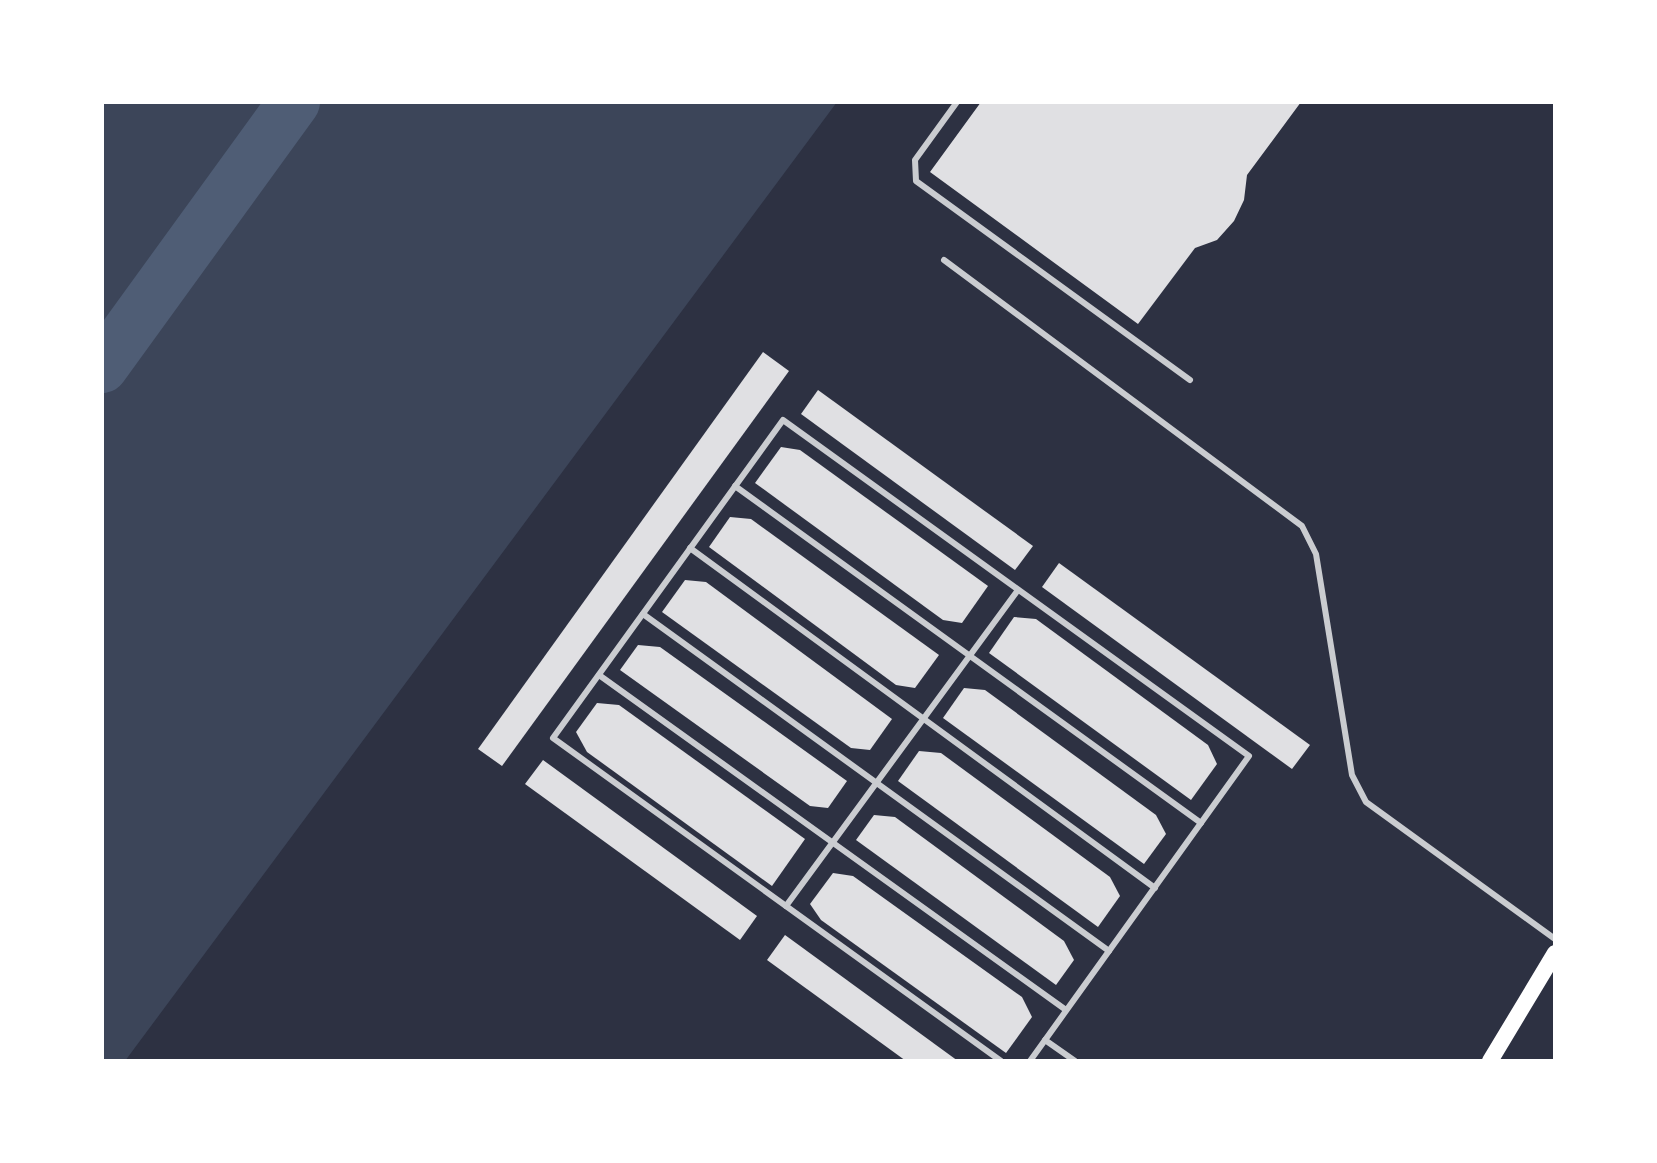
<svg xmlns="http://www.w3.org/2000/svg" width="1657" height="1163" font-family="Quicksand,sans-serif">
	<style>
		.green { fill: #3c4559 }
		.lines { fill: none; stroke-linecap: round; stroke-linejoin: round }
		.river { stroke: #4f5d75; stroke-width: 52 }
		.building { fill: #e0e0e3 }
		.service { stroke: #caccd0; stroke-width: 6 }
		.secondary { stroke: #fff; stroke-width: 16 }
	</style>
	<rect width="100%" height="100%" fill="#2d3142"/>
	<polygon class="green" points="102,102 837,102 125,1061 102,1061"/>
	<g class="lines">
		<polyline class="river" points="102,367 294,102"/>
	</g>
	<g class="building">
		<polygon points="981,102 1301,102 1247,175 1244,200 1234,221 1217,240 1195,248 1138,324 930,172"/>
		<polygon points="763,352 789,371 502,766 478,749"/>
		<polygon points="818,390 1033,546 1015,570 801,414"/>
		<polygon points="781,447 800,450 988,586 962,623 943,620 755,483"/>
		<polygon points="730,517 751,519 939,655 915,688 896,685 709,547"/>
		<polygon points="1059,563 1310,745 1292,769 1042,587"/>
		<polygon points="685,580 706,582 892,719 870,750 851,748 662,612"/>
		<polygon points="1014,617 1036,619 1208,745 1217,764 1191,800 989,653"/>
		<polygon points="638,645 660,647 847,781 828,808 810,806 620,670"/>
		<polygon points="964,688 985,690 1156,815 1166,834 1144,864 943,718"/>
		<polygon points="597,703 619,705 805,839 772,886 587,752 576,732"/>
		<polygon points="919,751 941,753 1110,877 1120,896 1098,927 898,781"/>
		<polygon points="543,760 757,916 740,940 525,784"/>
		<polygon points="874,815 895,817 1064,941 1074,960 1056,985 856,840"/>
		<polygon points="833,873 853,876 1022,997 1032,1017 1006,1053 821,920 810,904"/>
		<polygon points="785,935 958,1061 906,1061 767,960"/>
	</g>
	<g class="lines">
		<g class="service">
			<polyline points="957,102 915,160 916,181 1190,380"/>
			<polyline points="944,260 1302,526 1316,554 1352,775 1366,802 1555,939"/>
			<polyline points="735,486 1201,823"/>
			<polyline points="690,548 1155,888"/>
			<polyline points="643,614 1109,951"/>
			<polyline points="599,675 1066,1010"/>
			<polyline points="786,906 1018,590"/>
			<polyline points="1045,1040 1075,1061"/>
			<polyline points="1001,1061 553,738 783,420 1249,756 1030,1061"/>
		</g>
		<polyline class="secondary" points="1490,1061 1555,953"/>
	</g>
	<rect width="1657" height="1163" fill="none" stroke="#ffffff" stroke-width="208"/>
</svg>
